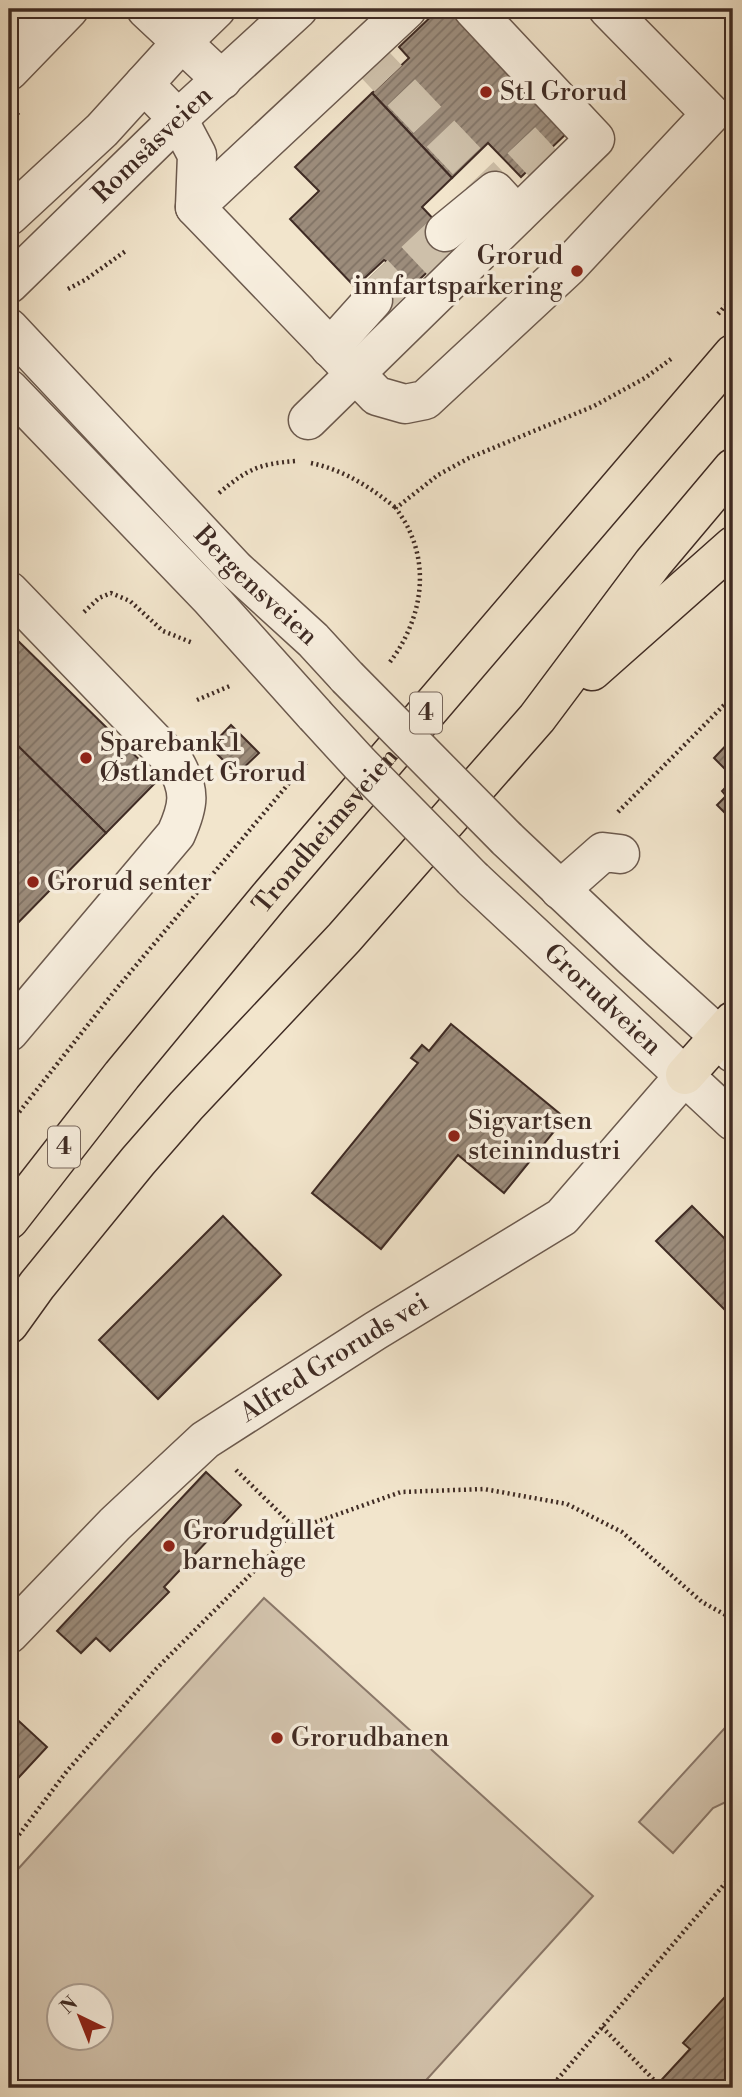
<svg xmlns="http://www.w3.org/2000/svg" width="742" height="2097" font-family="'Libre Bodoni',serif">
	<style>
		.garden { fill: #d4c5af; stroke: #8a786a; stroke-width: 2; fill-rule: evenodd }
		.building { fill: url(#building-hatch); stroke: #3f2b24; stroke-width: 2 }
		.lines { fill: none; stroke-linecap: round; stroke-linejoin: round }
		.minor-tunnel { stroke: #cec0aa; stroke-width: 38; stroke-dasharray: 38 19; stroke-linecap: butt }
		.minor-casing { stroke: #6c5a4e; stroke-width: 41 }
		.highway-casing { stroke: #3f2b24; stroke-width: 41 }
		.path { stroke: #3f2b24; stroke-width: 4.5; stroke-dasharray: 2 3.5; stroke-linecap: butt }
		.minor { stroke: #f7eede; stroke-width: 38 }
		.highway { stroke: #f2e5cc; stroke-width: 38 }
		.minor-bridge-casing { stroke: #6c5a4e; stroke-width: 41; stroke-linecap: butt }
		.minor-bridge { stroke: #f7eede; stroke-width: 38 }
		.poi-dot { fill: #8f2418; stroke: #f7eede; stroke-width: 2.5 }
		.labels { text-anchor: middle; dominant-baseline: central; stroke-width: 7; stroke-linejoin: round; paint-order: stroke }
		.shield { fill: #f7eede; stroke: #76665c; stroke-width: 2 }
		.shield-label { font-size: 24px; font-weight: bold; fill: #3f2b24 }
		.poi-label { font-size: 26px; fill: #3f2b24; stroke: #f7eede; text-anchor: start }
		.street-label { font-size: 26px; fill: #3f2b24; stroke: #f7eede }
	</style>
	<defs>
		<pattern id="building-hatch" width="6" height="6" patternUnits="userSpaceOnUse" patternTransform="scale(1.75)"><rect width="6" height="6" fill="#9c8c7b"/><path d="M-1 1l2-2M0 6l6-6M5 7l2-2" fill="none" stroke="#817365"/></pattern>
	</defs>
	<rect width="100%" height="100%" fill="#f2e5cc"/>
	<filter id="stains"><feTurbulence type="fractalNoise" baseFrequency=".00286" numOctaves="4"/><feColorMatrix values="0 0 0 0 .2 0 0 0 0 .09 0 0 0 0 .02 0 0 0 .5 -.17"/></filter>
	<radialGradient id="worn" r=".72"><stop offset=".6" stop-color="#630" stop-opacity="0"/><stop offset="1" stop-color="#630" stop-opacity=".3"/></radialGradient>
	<g class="garden">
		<path d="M264,1598L593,1896L419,2088H9V1879ZM60,1996H102V2038H60Z"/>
		<polygon points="733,1719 733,1787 728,1801 713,1808 673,1853 639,1822"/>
	</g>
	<g class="building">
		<polygon points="439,9 449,9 568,132 521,177 488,143 452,178 372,93 409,58 399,47"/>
		<polygon points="372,93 452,178 422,207 457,244 385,312 361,287 387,262 384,260 355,287 290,219 319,191 295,167"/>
		<polygon points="9,632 159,779 106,833 9,737"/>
		<polygon points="231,725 259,753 237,774 210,747"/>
		<polygon points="9,737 106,833 9,932"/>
		<polygon points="733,738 733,777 714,758"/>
		<polygon points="733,780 733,821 717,805 726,796 722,791"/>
		<polygon points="451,1024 565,1118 504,1193 458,1155 381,1249 312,1193 418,1063 411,1058 422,1045 429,1051"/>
		<polygon points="692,1206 733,1247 733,1301 725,1310 656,1241"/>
		<polygon points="223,1216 281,1275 158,1399 99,1340"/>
		<polygon points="206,1472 241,1505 164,1587 169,1592 110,1651 96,1638 81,1653 57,1631"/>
		<polygon points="9,1712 47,1747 9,1788"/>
		<polygon points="733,1988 733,2088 654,2088 690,2049 683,2043"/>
	</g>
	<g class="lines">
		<g class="minor-tunnel">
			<polyline points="362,51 495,191 574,117"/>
			<polyline points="373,300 445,232"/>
		</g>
		<g class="minor-casing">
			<g id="minor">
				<polyline points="146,9 222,80"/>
				<polyline points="9,19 19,9"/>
				<polyline points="9,71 69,9"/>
				<polyline points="144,84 178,119 197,155 195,207 377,396 405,404 425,400 568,267 711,114 608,9"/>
				<polyline points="195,207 407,9"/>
				<polyline points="9,216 102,130 182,42 216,9"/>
				<polyline points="445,232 495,191 517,215"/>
				<path id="s1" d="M9,284L178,119L298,9"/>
				<path id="s2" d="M9,328L235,569L313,640L347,677"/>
				<polyline points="330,348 373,300"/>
				<polyline points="9,389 210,598 315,715"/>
				<polyline points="308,420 595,139 473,9"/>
				<path d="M9,591L175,763C191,791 189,805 176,834L9,1032"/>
				<polyline points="507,839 634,959 719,1036 733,1053"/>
				<path id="s3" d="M473,879L733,1121"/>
				<polyline points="560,890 603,852 620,854"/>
				<path id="s4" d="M9,1634L115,1524L205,1440L375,1331L562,1217L685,1075"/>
			</g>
		</g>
		<g class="highway-casing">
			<g id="highway">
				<polyline points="592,671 733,546"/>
				<polyline points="685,1075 733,1021"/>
				<path id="s5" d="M9,1220L122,1075L269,897L733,354"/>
				<polyline points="9,1324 37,1285 138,1161 186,1106 344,938 537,718 653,563 733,468"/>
			</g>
		</g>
		<g class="path">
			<polyline points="9,121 19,112"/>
			<polyline points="68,289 85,280 127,250"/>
			<polyline points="718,314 733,297"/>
			<path d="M311,463C344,470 370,487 396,508"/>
			<path d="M219,493C248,469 258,464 296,461"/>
			<polyline points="84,612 99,598 111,593 130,601 163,631 193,643"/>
			<path d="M390,662C418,625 430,576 410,532C407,524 401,516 396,508L438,475L469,458L594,406L645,378L671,359"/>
			<polyline points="197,700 232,685"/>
			<polyline points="618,812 733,696"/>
			<polyline points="9,1125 117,988 306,763"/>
			<polyline points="236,1470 296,1529 401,1492 484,1489 567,1504 622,1532 702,1602 733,1619"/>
			<polyline points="9,1848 67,1771 156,1669 296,1529"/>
			<polyline points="602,2027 658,2084"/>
			<polyline points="550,2088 733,1874"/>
		</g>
		<use href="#minor" class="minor"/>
		<use href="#highway" class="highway"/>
		<g class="minor-bridge-casing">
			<g id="minor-bridge">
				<polyline points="347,677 507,839"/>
				<polyline points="315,715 360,764 473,879"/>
			</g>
		</g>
		<use href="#minor-bridge" class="minor-bridge"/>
	</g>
	<g class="poi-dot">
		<circle cx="486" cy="92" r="7"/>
		<circle cx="577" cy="271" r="7"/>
		<circle cx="86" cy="758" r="7"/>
		<circle cx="33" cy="882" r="7"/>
		<circle cx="454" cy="1136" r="7"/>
		<circle cx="169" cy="1546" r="7"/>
		<circle cx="277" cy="1738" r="7"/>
	</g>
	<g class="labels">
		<g class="shield">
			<rect x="410" y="692.5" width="32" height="41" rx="5"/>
			<rect x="48" y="1126.5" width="32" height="41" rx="5"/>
		</g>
		<g class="shield-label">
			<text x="426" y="713">4</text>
			<text x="64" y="1147">4</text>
		</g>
		<g class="poi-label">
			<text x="500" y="92">St1 Grorud</text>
			<text x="563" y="256" text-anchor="end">Grorud<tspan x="563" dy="30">innfartsparkering</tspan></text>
			<text x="100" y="743">Sparebank 1<tspan x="100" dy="30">Østlandet Grorud</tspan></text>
			<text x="47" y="882">Grorud senter</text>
			<text x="468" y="1121">Sigvartsen<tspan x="468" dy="30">steinindustri</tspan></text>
			<text x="183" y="1531">Grorudgullet<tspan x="183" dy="30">barnehage</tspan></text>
			<text x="291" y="1738">Grorudbanen</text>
		</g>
		<g class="street-label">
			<text stroke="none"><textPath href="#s1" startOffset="200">Romsåsveien</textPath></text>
			<text stroke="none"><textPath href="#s2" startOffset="357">Bergensveien</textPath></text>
			<text stroke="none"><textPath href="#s5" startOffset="502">Trondheimsveien</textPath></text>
			<text stroke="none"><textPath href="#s3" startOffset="177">Grorudveien</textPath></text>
			<text stroke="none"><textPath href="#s4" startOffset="429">Alfred Groruds vei</textPath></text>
		</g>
	</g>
	<rect width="742" height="2097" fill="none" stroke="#f2e5cc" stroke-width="35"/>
	<rect x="10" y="10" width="721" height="2076" fill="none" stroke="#3f2b24" stroke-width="3.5"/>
	<rect x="18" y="18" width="707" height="2062" fill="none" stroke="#3f2b24" stroke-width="2"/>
	<g transform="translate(80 2017) rotate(317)"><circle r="33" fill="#f7eede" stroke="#ada094" stroke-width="2"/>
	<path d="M0-5L12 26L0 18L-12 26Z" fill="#8f2418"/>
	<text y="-10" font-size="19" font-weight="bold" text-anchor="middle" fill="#3f2b24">N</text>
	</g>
	<rect width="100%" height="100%" filter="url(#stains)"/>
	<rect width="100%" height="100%" fill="url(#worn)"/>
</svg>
